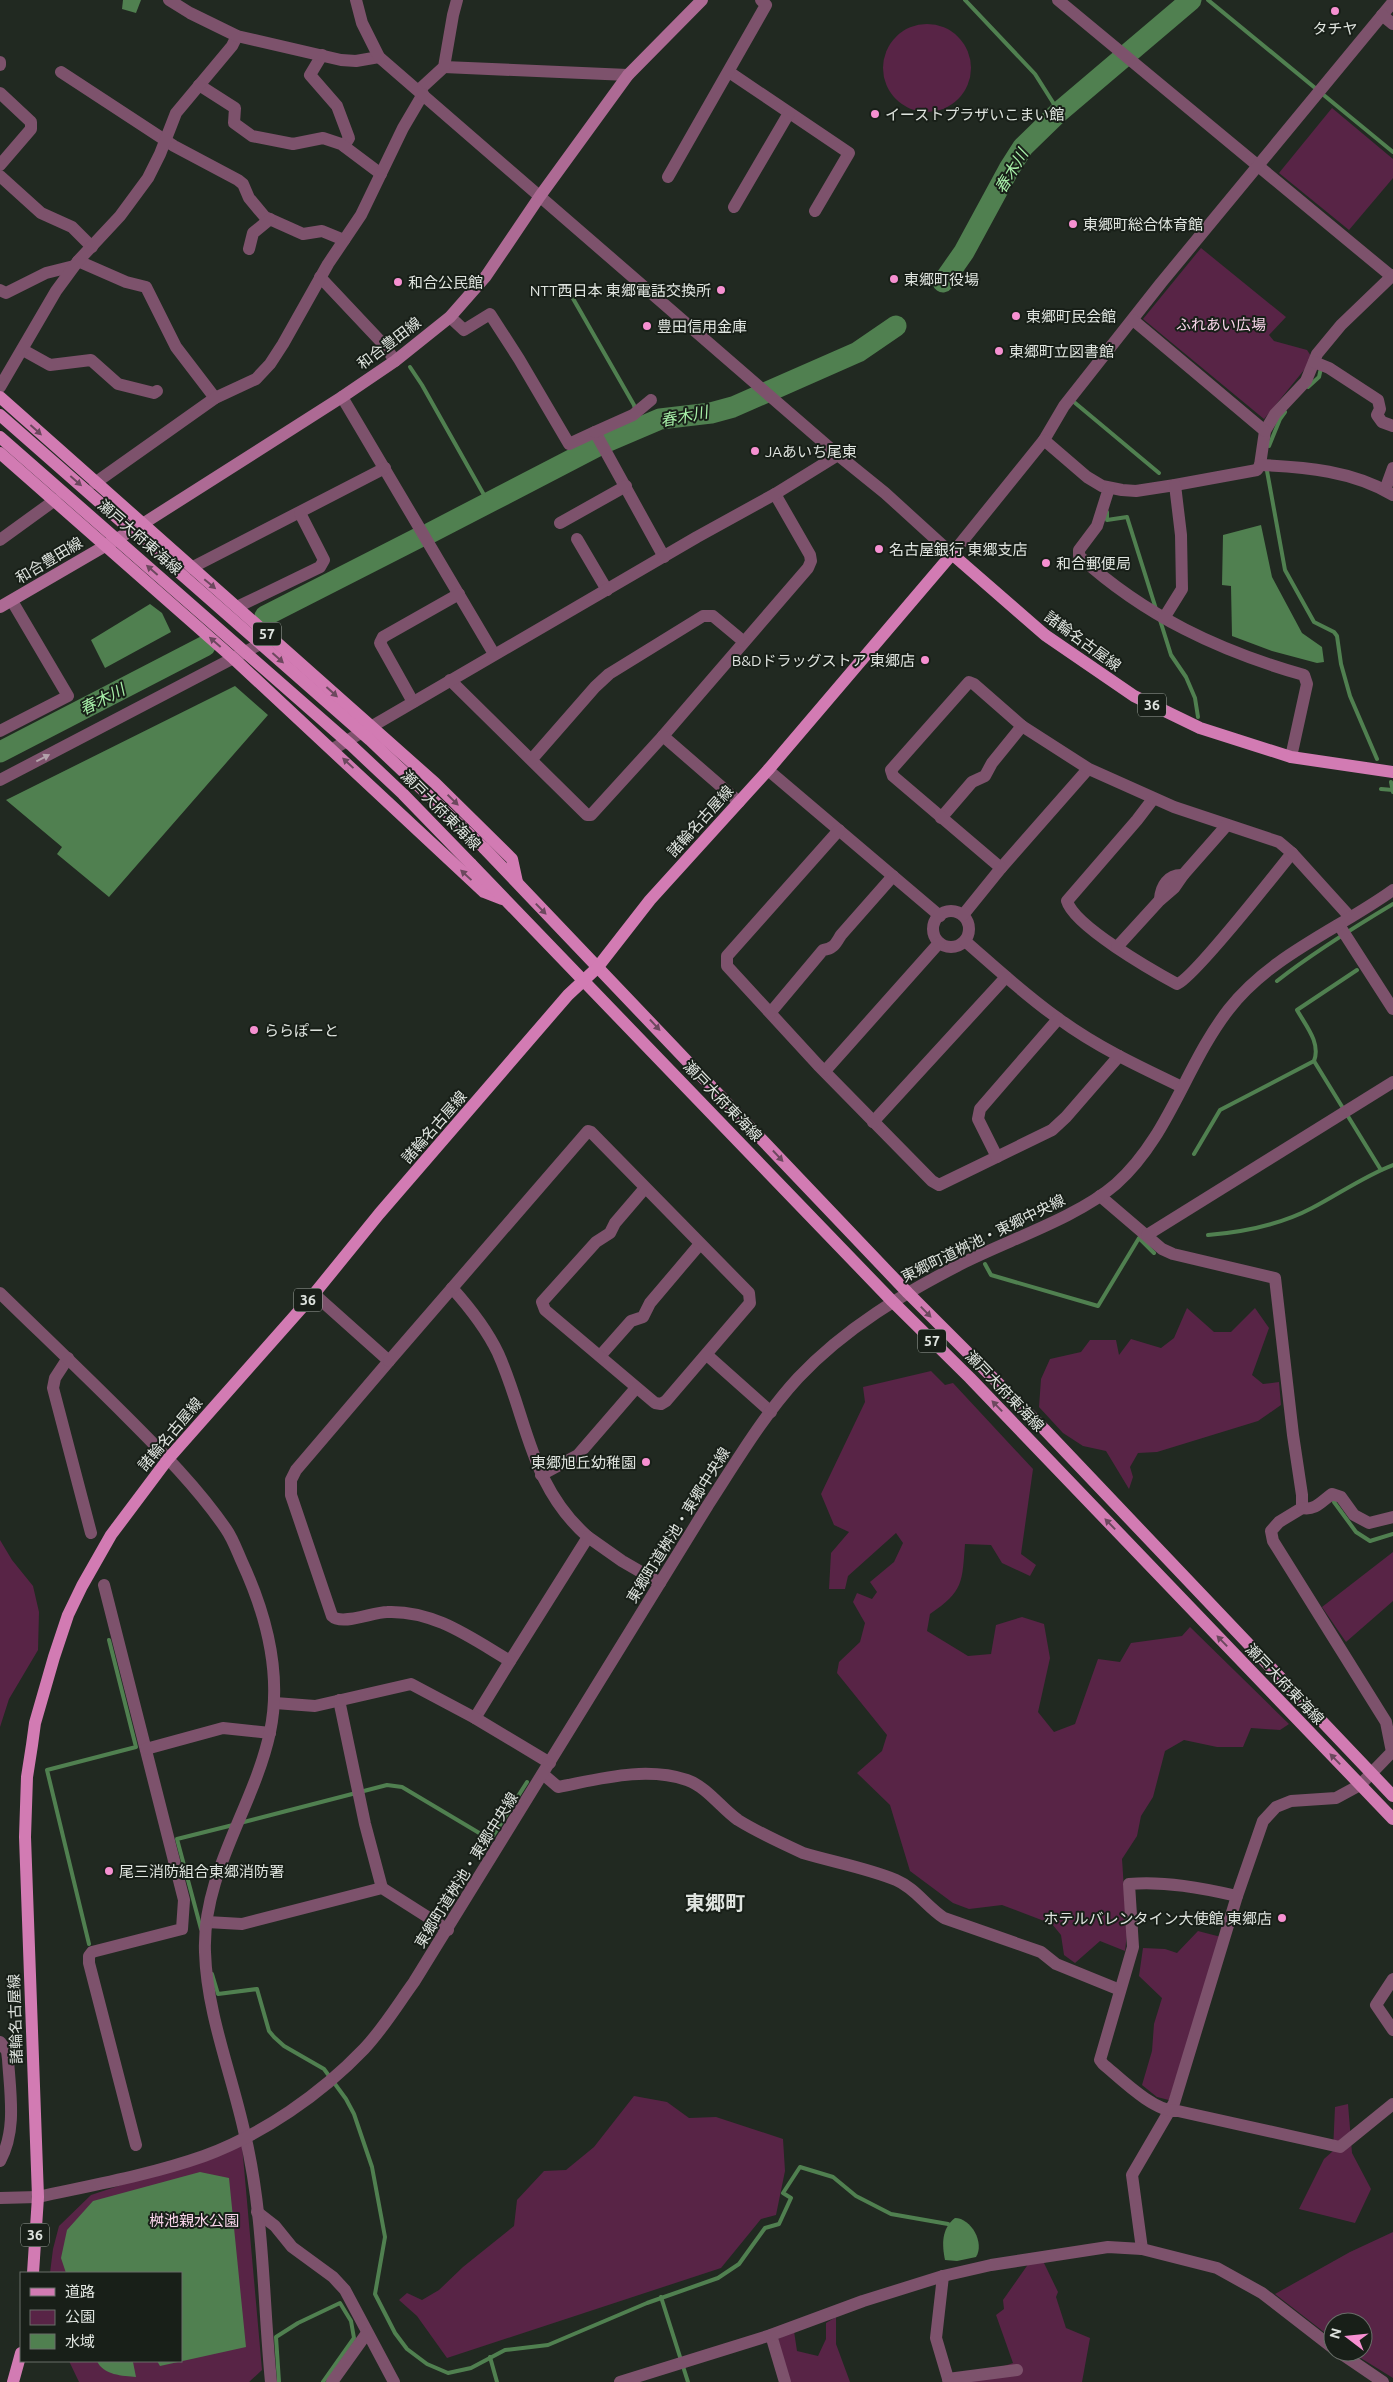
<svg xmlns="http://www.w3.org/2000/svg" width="1393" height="2382" font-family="Ubuntu,'Noto Sans JP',sans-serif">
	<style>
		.green { fill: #582446 }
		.water { fill: #508050 }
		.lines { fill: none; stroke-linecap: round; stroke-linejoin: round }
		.stream { stroke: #508050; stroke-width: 4 }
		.river { stroke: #508050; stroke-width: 21 }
		.minor { stroke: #7d526c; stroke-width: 12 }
		.tertiary { stroke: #7d526c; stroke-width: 12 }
		.secondary { stroke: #ad6a94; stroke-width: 12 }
		.primary { stroke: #d27bb3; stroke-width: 12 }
		.primary-bridge { stroke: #d27bb3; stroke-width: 12 }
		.oneway { fill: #6c485e }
		.oneway2 { fill: #b3a2ab }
		.poi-dot { fill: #f690d1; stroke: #181f18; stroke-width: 2 }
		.labels { text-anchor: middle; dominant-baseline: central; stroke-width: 4; stroke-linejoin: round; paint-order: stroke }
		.shield { fill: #181f18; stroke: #a3a9a3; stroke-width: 1 }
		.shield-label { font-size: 14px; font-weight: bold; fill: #dfe4df }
		.poi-label { font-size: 15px; fill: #dfe4df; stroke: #181f18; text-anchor: start }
		.park-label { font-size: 15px; fill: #f9d5ea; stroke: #181f18 }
		.street-label { font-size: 15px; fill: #dfe4df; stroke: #181f18 }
		.water-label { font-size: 16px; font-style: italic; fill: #a7efa8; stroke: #181f18 }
		.district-label { font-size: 20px; font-weight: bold; fill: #dfe4df; stroke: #181f18 }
	</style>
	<rect width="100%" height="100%" fill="#212921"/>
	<g class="green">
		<circle cx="927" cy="68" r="44"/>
		<polygon points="1332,108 1393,159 1393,178 1349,230 1279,173"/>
		<polygon points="1201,248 1286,317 1269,335 1274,341 1307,350 1313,359 1264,419 1143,319"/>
		<polygon points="1187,1308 1214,1332 1231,1332 1255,1308 1269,1328 1252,1375 1263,1384 1279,1382 1281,1405 1258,1421 1157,1452 1138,1453 1130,1467 1133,1477 1129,1489 1106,1451 1083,1446 1063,1433 1039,1407 1041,1379 1050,1359 1081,1352 1090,1340 1116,1340 1119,1355 1131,1339 1161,1348 1174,1338"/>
		<path d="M931,1371L945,1385L953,1383L1033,1469L1021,1554L1036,1565L1030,1576L1002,1563L991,1545L965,1544C962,1582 964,1591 930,1614L927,1631L968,1656L991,1654L996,1625L1022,1617L1044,1624L1050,1658L1038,1712L1054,1732L1075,1724L1098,1659L1120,1662L1131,1643L1182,1636L1190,1627L1289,1724L1280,1730L1251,1728L1243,1747H1217L1184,1740L1165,1751L1153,1797L1141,1816L1137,1836L1122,1859L1127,1934L1125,1951L1100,1941L1075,1963L1064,1955L1061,1935L1052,1924L1002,1905L969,1909L953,1903L910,1871L890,1805L857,1773L882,1751L887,1735L837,1673L839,1662L860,1642L865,1623L853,1602L857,1593L872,1599L877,1592L870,1582L894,1562L903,1543L896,1533L848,1576L845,1589H829L831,1553L849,1532L834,1525L821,1494L865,1402L863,1387Z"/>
		<polygon points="0,1540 12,1560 33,1586 39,1612 38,1650 9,1699 0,1727"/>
		<polygon points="1393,1552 1393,1601 1346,1642 1322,1607"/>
		<polygon points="1198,1931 1221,1937 1169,2100 1157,2097 1142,2085 1152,2051 1154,2024 1162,1998 1139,1976 1143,1948 1165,1949 1177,1953"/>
		<polygon points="634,2096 667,2102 689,2118 716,2117 783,2139 785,2171 776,2215 761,2219 721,2268 447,2358 417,2316 399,2300 407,2293 422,2300 439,2290 463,2267 514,2226 517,2200 544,2171 566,2170 594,2147"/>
		<polygon points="1348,2104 1352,2153 1371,2189 1355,2223 1299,2209 1324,2159 1333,2151 1335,2107"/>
		<polygon points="242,2145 262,2370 249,2382 79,2382 69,2361 181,2361 181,2273 50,2273 53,2249 59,2226 91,2195"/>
		<polygon points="1393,2232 1393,2378 1351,2352 1363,2352 1363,2322 1333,2322 1333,2339 1275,2294 1350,2252"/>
		<polygon points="1043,2261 1058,2292 1056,2297 1066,2328 1090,2338 1082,2382 956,2382 1013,2363 996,2315 1004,2309 1003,2300 1029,2263"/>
		<polygon points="836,2317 836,2344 850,2382 790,2382 778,2339 794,2331 797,2351 818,2356 826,2339 826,2323"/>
	</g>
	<g class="water">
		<polygon points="123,0 141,0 136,13 122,9"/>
		<polygon points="1261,525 1272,577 1302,633 1322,647 1324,662 1317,663 1272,651 1232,636 1231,586 1222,585 1223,535"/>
		<polygon points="150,604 162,613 171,632 105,668 91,640"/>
		<polygon points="235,686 268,715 109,897 57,854 62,847 6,800"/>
		<polygon points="200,2172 229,2178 246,2347 160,2366 157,2361 181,2361 181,2273 66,2273 61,2258 67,2230 93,2201"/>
		<path d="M955,2218C971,2218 985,2243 976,2257L957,2261L945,2260C942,2245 941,2229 955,2218Z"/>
		<path d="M97,2361H138L133,2362L136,2377C123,2376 103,2375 97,2361Z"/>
	</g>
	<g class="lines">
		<g class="stream">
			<polyline points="965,0 1035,74 1059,112"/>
			<polyline points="1208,0 1393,152"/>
			<polyline points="571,295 634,405 639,428"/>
			<polyline points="410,367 422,385 488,502"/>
			<polyline points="1308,387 1319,377 1321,368"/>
			<polyline points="1074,402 1159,473"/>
			<polyline points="1269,446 1280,419 1285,412"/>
			<polyline points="1267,471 1285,570 1314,622 1334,632 1337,636 1341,664 1350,696 1377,759"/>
			<polyline points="1107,512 1107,520 1127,517 1156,609"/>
			<polyline points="1160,620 1171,655 1186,677 1195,698 1198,717"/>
			<polyline points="1391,782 1393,792"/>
			<polyline points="1381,789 1393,790"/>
			<path d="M1277,981C1314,952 1353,928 1393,904"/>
			<polyline points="1314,1061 1381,1170"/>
			<path d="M1194,1154L1220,1110L1314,1061C1321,1043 1306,1026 1297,1010L1357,970"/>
			<path d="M1208,1235C1243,1232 1280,1225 1312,1208C1339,1194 1364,1176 1393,1165"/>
			<polyline points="985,1264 991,1275 1098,1306 1139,1238 1154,1253"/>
			<polyline points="1334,1502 1356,1532 1370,1541 1393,1534"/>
			<polyline points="240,1823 387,1785 402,1787 491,1840"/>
			<polyline points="479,1858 527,1782"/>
			<polyline points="201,1929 177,1839 233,1825"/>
			<polyline points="89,1944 47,1770 136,1747 109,1640"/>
			<polyline points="212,1974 218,1994 257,1989 269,2031 274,2037 284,2046 324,2069 346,2099 354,2114 372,2167 385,2237 375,2294 395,2333 407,2349 427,2364 448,2373 471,2368 505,2350 548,2345 647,2303 718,2278 739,2264 765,2228 779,2224 791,2198 783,2193 800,2167 833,2177 856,2196 891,2214 948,2224"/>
			<polyline points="661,2297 688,2382"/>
			<polyline points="490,2357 497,2382"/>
			<polyline points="279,2382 276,2337 298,2323 340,2303 351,2321 354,2338 323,2382"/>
		</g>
		<g class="river">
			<polyline points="943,282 964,252 1009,169 1023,147 1059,112 1191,0"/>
			<polyline points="606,442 660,419 711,413 733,407 858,352 896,326"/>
			<polyline points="430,533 596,447"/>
			<polyline points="265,616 420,537"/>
			<polyline points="0,752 205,646"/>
		</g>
		<g class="minor">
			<polyline points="1058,0 1391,276"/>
			<polyline points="1393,2 1161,283 1064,406 1044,440 1087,477 1102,486 1122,490 1136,491 1175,485 1257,470 1260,465 1265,431 1275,414 1306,381 1317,354 1341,325 1393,275"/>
			<polyline points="1382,15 1393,24"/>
			<polyline points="322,55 310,75 337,106 349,138 344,146"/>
			<polyline points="0,62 0,65"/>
			<polyline points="444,67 628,75"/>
			<polyline points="61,72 174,146 238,180 243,184 249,198 265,217 303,234 322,231 344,240"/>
			<polyline points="729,72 849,153 815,211"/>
			<polyline points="199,85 235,108 234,123 252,136 293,144 323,138 341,144 381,174"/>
			<polyline points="419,90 444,67 453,15 457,0"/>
			<polyline points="0,93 31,122 31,129 0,165"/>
			<polyline points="0,176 41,213 72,227 92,247"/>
			<polyline points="668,177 766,5 761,0"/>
			<polyline points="734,207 789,113"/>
			<polyline points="249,249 253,233 270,219"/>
			<polyline points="78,261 126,282 146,287 176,347 215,398"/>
			<polyline points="320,277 385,346 395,361"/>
			<polyline points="0,290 6,293 46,273 74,266"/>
			<polyline points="450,317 464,330 490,314 519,359 569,444 595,432 664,557"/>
			<polyline points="1133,320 1265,431"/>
			<polyline points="23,350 50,365 91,360 118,384 154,393 157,391"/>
			<polyline points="1314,362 1329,368 1378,400 1380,409 1377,415 1382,422 1393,426"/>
			<polyline points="0,387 56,291 78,261 120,216 148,178 160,154 176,113 232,46 237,36"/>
			<polyline points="342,397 494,654"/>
			<polyline points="595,432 633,415 651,400"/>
			<path d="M1260,465C1306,467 1353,471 1393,495"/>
			<polyline points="95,483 215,398 256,379 270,364 283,344 328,264 361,215 403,128 423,94"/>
			<path d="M1109,488L1097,526L1079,550V556C1145,616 1219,651 1304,675L1307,684L1291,757"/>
			<polyline points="1385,490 1393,468"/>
			<polyline points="560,523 626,486"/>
			<polyline points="577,539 607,590"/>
			<polyline points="0,540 55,500"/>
			<polyline points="191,568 385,468"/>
			<polyline points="237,607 320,567 324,560 300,513"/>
			<polyline points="1164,618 1182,589 1181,535 1175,485"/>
			<polyline points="450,680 587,815 591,815 663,736 808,568 811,561 810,555 775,494"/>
			<polyline points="413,702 380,643 383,637 459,594"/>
			<polyline points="0,731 68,696 12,601"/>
			<polyline points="663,736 739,802"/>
			<polyline points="333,749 697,537 775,494 838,455"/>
			<polyline points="532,759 595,687 609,674 703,616 713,616 743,641"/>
			<polyline points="768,770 940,916"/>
			<polyline points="0,780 270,639"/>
			<path d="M1153,799L1137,820L1067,901C1074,926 1153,971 1177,984C1192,980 1276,873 1292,853"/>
			<polyline points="941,818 972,782 985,776 992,763 1022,726"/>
			<polyline points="839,830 727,956 727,966 818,1065 932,1181 939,1185 1052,1130 1066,1117 1119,1056"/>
			<polyline points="1001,868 1088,769"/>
			<path d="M1160,899C1161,886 1168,874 1183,875"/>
			<circle cx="951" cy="929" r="18"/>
			<polyline points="963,915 1001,868 893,776 891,770 969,682 974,684 1022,726 1089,769 1174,807 1279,842 1292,853 1350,917"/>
			<polyline points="1339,925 1393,1009"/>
			<path d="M965,941C996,968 1026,996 1059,1019C1097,1047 1140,1067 1182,1087"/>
			<polyline points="1117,947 1159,901 1174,888 1183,875 1227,825"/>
			<path d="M771,1012L823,950C834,949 836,943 841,935L893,876"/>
			<polyline points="825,1071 939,943"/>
			<polyline points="873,1122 1006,977"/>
			<polyline points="997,1157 978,1119 980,1109 1058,1019"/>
			<polyline points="1100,1196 1162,1249 1173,1254 1275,1278 1293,1435 1302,1495 1302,1508 1279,1522 1271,1531 1273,1541 1386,1722 1392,1752 1360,1785 1336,1798 1291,1801 1276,1807 1263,1821 1237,1896 1174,2103 1132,2175 1142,2249"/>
			<polyline points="1147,1235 1393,1082"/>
			<path d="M452,1288C470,1308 486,1328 498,1353C528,1420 529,1485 588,1537L510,1661"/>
			<path d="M314,1294L389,1361L296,1470L291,1480V1495L332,1616C342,1626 373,1612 387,1612C434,1610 471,1638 510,1661L475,1718"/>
			<polyline points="707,1355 771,1412"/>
			<polyline points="600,1356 631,1321 643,1317 650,1303 700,1244"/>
			<polyline points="68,1358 55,1378 53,1388 91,1533"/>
			<polyline points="389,1361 588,1131 591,1132 749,1293 750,1303 666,1401 661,1404 655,1403 545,1310 542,1302 596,1242 610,1233 615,1223 645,1188"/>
			<polyline points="541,1475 578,1455 636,1388"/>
			<path d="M1302,1508C1315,1511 1322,1501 1332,1494L1341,1497L1354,1515L1369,1523L1393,1517"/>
			<polyline points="588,1537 622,1561 660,1583"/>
			<polyline points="104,1585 184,1900 182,1929 92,1952 89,1956 89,1963 136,2145"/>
			<polyline points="339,1700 365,1824 382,1888"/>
			<polyline points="275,1703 315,1706 411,1684 475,1718 550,1763"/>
			<polyline points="146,1749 223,1728 270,1733"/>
			<path d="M544,1775L558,1787C600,1779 645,1766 687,1780C707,1787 721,1808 738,1820C759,1833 781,1843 803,1853C833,1862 867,1868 896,1880C915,1888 927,1907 944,1918L1041,1952L1056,1964L1120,1990"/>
			<path d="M1237,1896C1202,1888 1165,1881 1129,1884L1133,1947L1100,2060L1103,2064C1121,2079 1155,2113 1178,2111L1340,2147L1393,2104"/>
			<polyline points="207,1922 242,1924 382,1888 448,1930"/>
			<polyline points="1393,1979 1376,2005 1393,2030"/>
			<path d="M0,2042L7,2051L8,2059C10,2093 17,2130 0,2161"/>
			<polyline points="0,2198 38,2197"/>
			<polyline points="257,2212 275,2226 292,2247 333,2277 345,2290 394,2382"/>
			<polyline points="943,2276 936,2338 949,2382"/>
			<polyline points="771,2335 785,2382"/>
			<polyline points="1339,2352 1383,2382"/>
			<polyline points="948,2379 1017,2370"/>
			<polyline points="332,2382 367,2333"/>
			<polyline points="620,2382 771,2335 863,2301 943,2276 991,2265 1108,2247 1142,2249 1217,2268 1262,2293 1333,2348"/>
		</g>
		<g class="tertiary">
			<polyline points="169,0 190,13 237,36 341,60 356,61 379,57"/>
			<polyline points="356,0 362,23 379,57 838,455 885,493 952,554 1044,440"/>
			<path d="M0,1293C42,1334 84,1374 126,1416C161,1451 198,1488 226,1529C233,1539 237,1551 242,1562C266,1614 282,1675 270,1732C254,1807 202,1873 205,1952C207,2015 232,2074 245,2135C264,2215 263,2300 271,2382"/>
			<path d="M38,2197C93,2185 150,2175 204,2156C263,2134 320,2095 364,2049C383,2029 398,2004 414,1982L708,1505C736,1462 763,1416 798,1378C845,1328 904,1293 965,1262C1011,1239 1078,1217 1116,1184C1169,1137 1186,1064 1229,1009C1271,955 1339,929 1393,890"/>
		</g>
		<polyline class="secondary" points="0,607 141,525 342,397 395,361 450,317 486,276 540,196 628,75 702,0"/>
		<g class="primary">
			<polyline points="0,397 435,783 512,859 517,882"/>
			<polyline points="0,453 233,658 484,892 502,899"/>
			<polyline points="484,848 908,1293 1044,1429 1393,1796"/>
			<polyline points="471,864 892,1301 970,1378 1393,1819"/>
			<polyline points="33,2273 38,2197 25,1837 27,1777 32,1745 35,1723 54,1657 68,1615 82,1586 111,1535 168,1459 314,1294 379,1214 568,995 597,968 650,900 768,770 952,554 1045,635 1134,696 1200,728 1291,757 1393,772"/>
			<polyline points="13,2382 21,2353"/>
		</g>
		<g class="primary-bridge">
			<polyline points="0,415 370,740 484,848"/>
			<polyline points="0,437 351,745 403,794 471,864"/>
		</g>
	</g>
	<defs><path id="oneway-solid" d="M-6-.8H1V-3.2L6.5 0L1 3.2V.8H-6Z" transform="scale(1.25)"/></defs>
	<g class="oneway">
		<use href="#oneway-solid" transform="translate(36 430) rotate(42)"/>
		<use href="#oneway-solid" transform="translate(76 481) rotate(41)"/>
		<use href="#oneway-solid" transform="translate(152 570) rotate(-139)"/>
		<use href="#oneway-solid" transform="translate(210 584) rotate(40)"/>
		<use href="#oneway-solid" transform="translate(215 642) rotate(-139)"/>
		<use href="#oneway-solid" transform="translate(278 658) rotate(42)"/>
		<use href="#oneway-solid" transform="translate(332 692) rotate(42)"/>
		<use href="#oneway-solid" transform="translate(348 763) rotate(-137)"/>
		<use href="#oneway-solid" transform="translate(453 800) rotate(44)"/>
		<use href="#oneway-solid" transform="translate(466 875) rotate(-137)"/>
		<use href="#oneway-solid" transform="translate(541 909) rotate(46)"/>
		<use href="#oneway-solid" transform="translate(655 1025) rotate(47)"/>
		<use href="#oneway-solid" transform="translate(778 1156) rotate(47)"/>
		<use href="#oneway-solid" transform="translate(926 1312) rotate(46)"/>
		<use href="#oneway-solid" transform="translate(997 1406) rotate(-134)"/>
		<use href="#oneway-solid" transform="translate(1110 1524) rotate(-134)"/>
		<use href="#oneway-solid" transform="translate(1222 1641) rotate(-134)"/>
		<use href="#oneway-solid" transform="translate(1335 1759) rotate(-134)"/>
	</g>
	<use class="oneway2" href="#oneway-solid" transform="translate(43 758) rotate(-27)"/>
	<g class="poi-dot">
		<circle cx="1335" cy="11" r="5"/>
		<circle cx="875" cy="114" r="5"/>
		<circle cx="1073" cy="224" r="5"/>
		<circle cx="894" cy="279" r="5"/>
		<circle cx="398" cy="282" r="5"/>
		<circle cx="721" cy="290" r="5"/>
		<circle cx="1016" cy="316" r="5"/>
		<circle cx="647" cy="326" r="5"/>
		<circle cx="999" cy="351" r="5"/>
		<circle cx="755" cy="451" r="5"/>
		<circle cx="879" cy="549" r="5"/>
		<circle cx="1046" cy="563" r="5"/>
		<circle cx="925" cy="660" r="5"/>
		<circle cx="254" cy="1030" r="5"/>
		<circle cx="646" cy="1462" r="5"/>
		<circle cx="109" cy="1871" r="5"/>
		<circle cx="1282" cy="1918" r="5"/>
	</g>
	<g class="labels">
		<g class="shield">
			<rect x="253" y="622.5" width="28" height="23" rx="4"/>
			<rect x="1138" y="693.5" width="28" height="23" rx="4"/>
			<rect x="294" y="1288.5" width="28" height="23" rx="4"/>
			<rect x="918" y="1329.5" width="28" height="23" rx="4"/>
			<rect x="21" y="2223.5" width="28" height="23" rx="4"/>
		</g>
		<g class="shield-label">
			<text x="267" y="634">57</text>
			<text x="1152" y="705">36</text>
			<text x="308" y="1300">36</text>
			<text x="932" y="1341">57</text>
			<text x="35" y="2235">36</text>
		</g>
		<g class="poi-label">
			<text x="1335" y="28" text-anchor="middle">タチヤ</text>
			<text x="885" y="114">イーストプラザいこまい館</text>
			<text x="1083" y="224">東郷町総合体育館</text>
			<text x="904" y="279">東郷町役場</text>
			<text x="408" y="282">和合公民館</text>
			<text x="711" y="290" text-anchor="end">NTT西日本 東郷電話交換所</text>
			<text x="1026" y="316">東郷町民会館</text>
			<text x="657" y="326">豊田信用金庫</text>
			<text x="1009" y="351">東郷町立図書館</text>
			<text x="765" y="451">JAあいち尾東</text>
			<text x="889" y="549">名古屋銀行 東郷支店</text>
			<text x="1056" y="563">和合郵便局</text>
			<text x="915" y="660" text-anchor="end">B&amp;Dドラッグストア 東郷店</text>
			<text x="264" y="1030">ららぽーと</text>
			<text x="636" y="1462" text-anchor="end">東郷旭丘幼稚園</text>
			<text x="119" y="1871">尾三消防組合東郷消防署</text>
			<text x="1272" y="1918" text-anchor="end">ホテルバレンタイン大使館 東郷店</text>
		</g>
		<g class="park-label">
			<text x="1221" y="324">ふれあい広場</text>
			<text x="194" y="2220">桝池親水公園</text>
		</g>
		<g class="street-label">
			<text transform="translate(389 343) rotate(-37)">和合豊田線</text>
			<text transform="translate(140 537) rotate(41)">瀬戸大府東海線</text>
			<text transform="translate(49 560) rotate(-31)">和合豊田線</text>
			<text transform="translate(1083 641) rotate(36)">諸輪名古屋線</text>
			<text transform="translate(441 810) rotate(45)">瀬戸大府東海線</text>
			<text transform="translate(700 821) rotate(-48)">諸輪名古屋線</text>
			<text transform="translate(723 1101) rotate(46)">瀬戸大府東海線</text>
			<text transform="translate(434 1127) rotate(-49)">諸輪名古屋線</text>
			<text transform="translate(983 1238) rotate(-26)">東郷町道桝池・東郷中央線</text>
			<text transform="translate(1005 1391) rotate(46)">瀬戸大府東海線</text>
			<text transform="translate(170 1434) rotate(-50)">諸輪名古屋線</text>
			<text transform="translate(678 1525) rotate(-58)">東郷町道桝池・東郷中央線</text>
			<text transform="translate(1285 1684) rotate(46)">瀬戸大府東海線</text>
			<text transform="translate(466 1870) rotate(-58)">東郷町道桝池・東郷中央線</text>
			<text transform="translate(15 2019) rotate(-92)">諸輪名古屋線</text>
		</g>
		<g class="water-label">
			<text transform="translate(1011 171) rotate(-59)">春木川</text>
			<text transform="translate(684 416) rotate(-11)">春木川</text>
			<text transform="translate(102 699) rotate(-27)">春木川</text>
		</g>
		<g class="district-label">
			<text x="715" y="1902">東郷町</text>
		</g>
	</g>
	<rect x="20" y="2272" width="162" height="90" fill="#181f18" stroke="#686e68"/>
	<rect x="30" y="2288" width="25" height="8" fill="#d27bb3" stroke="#686e68"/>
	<text x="65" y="2297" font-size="15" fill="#dfe4df">道路</text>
	<rect x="30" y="2310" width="25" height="15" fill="#582446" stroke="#686e68"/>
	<text x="65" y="2322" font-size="15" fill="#dfe4df">公園</text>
	<rect x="30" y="2334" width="25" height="15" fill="#508050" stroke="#686e68"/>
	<text x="65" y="2347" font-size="15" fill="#dfe4df">水域</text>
	<g transform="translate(1348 2337) rotate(286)"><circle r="24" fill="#181f18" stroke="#686e68"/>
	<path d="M0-4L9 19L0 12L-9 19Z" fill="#f690d1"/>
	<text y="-8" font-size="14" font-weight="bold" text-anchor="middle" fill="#dfe4df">N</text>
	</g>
</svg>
